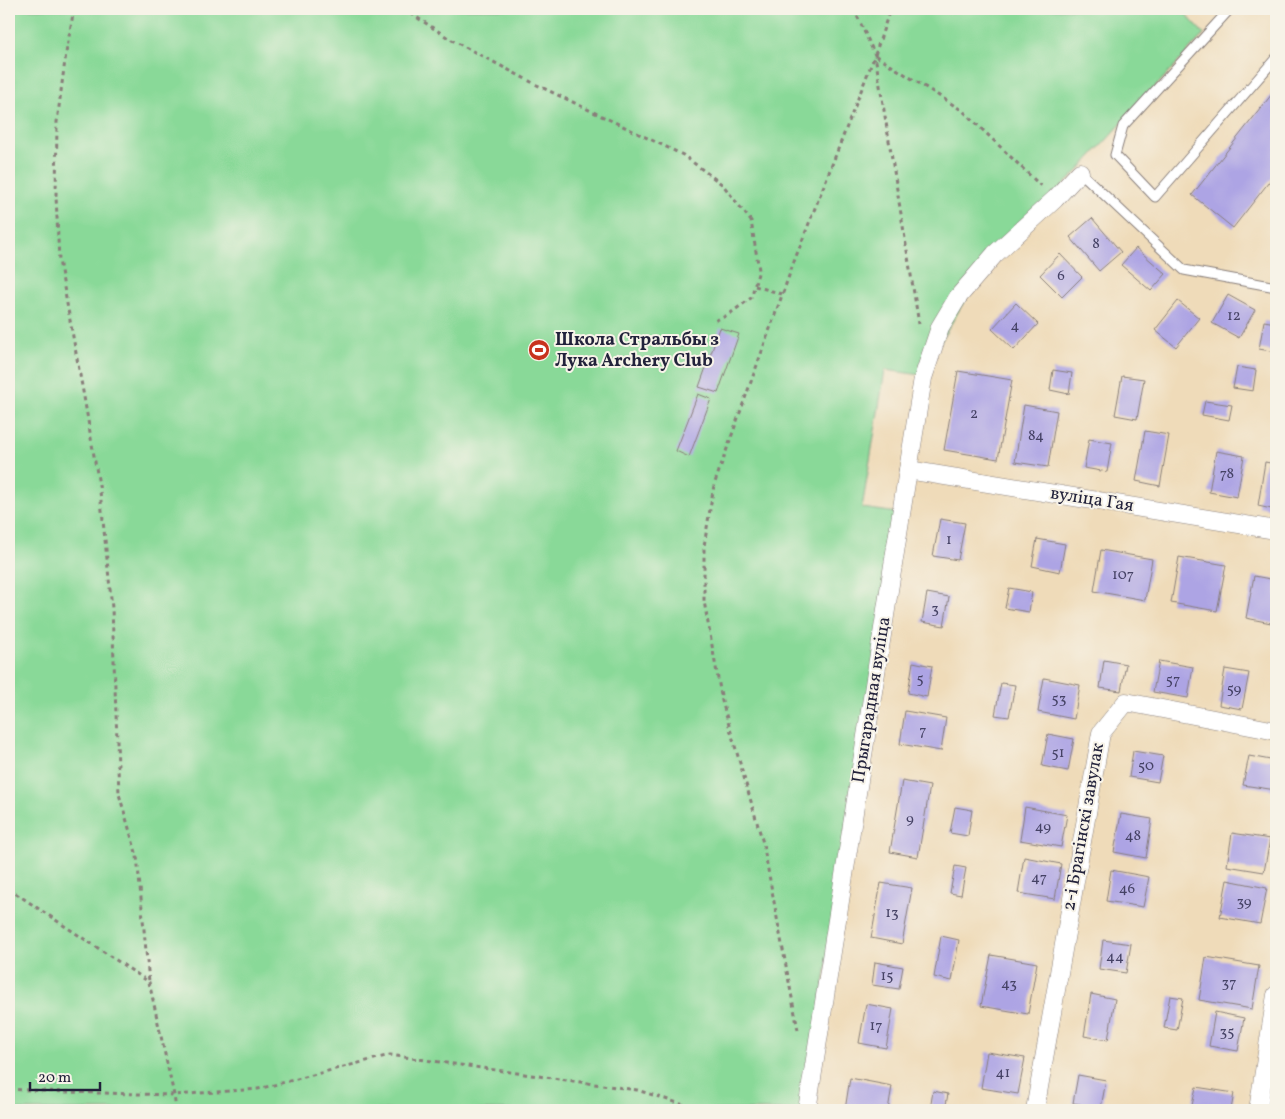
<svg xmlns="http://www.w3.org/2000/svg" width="1285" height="1119" font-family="Vollkorn,serif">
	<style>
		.green { fill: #89d998; stroke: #567e6a }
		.building { fill: #ada4e4 }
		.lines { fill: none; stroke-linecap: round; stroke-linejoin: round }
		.service-casing { stroke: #887e7a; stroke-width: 11 }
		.minor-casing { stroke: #887e7a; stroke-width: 19 }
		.path { stroke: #887e7a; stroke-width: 3; stroke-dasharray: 4 4; stroke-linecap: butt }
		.service { stroke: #fff; stroke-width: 9 }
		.minor { stroke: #fff; stroke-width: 18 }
		.labels { text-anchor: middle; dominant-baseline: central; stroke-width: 4; stroke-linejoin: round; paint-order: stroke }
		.number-label { font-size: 15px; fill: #454265 }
		.poi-label { font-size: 18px; font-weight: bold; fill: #22223b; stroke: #f7f3e8; text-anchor: start }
		.street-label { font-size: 18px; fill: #22223b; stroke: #f7f3e8 }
	</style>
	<rect width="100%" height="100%" fill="#f7f3e8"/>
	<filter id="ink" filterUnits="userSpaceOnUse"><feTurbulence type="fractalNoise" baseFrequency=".02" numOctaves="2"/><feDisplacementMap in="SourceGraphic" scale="10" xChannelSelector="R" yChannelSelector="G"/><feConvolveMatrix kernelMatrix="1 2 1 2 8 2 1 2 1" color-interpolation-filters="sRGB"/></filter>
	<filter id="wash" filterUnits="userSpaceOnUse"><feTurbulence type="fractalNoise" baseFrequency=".0096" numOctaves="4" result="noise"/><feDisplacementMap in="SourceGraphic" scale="20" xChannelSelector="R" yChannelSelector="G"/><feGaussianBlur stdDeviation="1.12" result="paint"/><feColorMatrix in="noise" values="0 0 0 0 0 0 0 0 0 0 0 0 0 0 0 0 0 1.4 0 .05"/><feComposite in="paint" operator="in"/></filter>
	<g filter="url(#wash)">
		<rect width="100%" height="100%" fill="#efdbb9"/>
		<polygon class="green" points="9,9 1181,9 1204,34 1078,171 993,252 921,375 885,370 862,508 898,513 804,1110 9,1110"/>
		<g id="blocks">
			<g class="building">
				<polygon points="1276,89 1276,173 1233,228 1192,195"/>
				<polygon points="1092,218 1121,252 1099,271 1070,237"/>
				<polygon points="1136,248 1166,274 1151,291 1121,265"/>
				<polygon points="1060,254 1082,277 1062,297 1040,275"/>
				<polygon points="1228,295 1255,310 1239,338 1212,323"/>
				<polygon points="1178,301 1199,318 1176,347 1155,330"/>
				<polygon points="1016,303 1038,324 1014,350 992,329"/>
				<polygon points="1264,321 1276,323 1276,352 1259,349"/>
				<polygon points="720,328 739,334 718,393 699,387"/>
				<polygon points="1237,367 1256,370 1253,391 1233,388"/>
				<polygon points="1053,370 1072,373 1069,394 1050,390"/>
				<polygon points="958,371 1012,380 998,459 944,450"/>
				<polygon points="1122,376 1144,379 1137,419 1115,415"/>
				<polygon points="698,394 711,399 689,457 676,451"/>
				<polygon points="1205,401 1232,405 1229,420 1202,415"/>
				<polygon points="1024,405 1057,411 1048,467 1015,462"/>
				<polygon points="1145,431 1169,435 1160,486 1136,481"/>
				<polygon points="1089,439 1112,443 1107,472 1084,468"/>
				<polygon points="1216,451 1244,456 1237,497 1209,492"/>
				<polygon points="1265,462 1276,464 1276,510 1258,506"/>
				<polygon points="940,519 965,523 958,560 933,556"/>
				<polygon points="1037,539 1065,544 1060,572 1032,566"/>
				<polygon points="1101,550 1152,559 1145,600 1094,591"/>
				<polygon points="1179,557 1226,565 1217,611 1171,603"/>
				<polygon points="1254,576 1276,580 1276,624 1246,618"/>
				<polygon points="1009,588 1032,592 1029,612 1005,608"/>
				<polygon points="927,593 949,597 944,626 922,622"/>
				<polygon points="1104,660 1126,664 1121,691 1100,688"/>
				<polygon points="1159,661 1193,667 1188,698 1153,692"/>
				<polygon points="913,662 932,666 927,697 908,693"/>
				<polygon points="1225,669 1249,673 1242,709 1219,705"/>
				<polygon points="1044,678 1080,685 1074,719 1038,712"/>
				<polygon points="1001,683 1015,685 1009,717 995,715"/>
				<polygon points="905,711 946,718 941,751 900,744"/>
				<polygon points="1048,734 1074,739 1068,771 1042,766"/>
				<polygon points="1133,751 1163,756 1158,782 1129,777"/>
				<polygon points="1249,756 1276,761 1276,790 1243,785"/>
				<polygon points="902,781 930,786 918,857 890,852"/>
				<polygon points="955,807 972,810 968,836 950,833"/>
				<polygon points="1025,807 1067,815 1061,847 1020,840"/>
				<polygon points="1121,814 1152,819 1146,858 1114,852"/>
				<polygon points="1232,833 1270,839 1264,872 1227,866"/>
				<polygon points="1024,857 1061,864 1055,899 1018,893"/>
				<polygon points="955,866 966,868 961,895 950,893"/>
				<polygon points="1111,870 1149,877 1143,907 1106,901"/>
				<polygon points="1227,880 1267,888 1260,924 1220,917"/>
				<polygon points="881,883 912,888 902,944 871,938"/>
				<polygon points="941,936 959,940 952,981 934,977"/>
				<polygon points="1103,940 1131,944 1126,973 1099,969"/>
				<polygon points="991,955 1037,963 1028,1014 981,1006"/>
				<polygon points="1206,957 1259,966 1252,1009 1199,1000"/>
				<polygon points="875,962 903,967 899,989 872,985"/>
				<polygon points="1091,994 1115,999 1108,1040 1084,1036"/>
				<polygon points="1170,996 1183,998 1177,1030 1164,1028"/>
				<polygon points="866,1004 893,1009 886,1048 859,1043"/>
				<polygon points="1215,1012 1244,1018 1238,1051 1209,1046"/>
				<polygon points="987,1052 1025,1058 1018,1094 981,1088"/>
				<polygon points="1078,1075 1106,1080 1101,1108 1073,1103"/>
				<polygon points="850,1078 892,1086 888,1110 845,1110"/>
				<polygon points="1196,1087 1234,1093 1231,1110 1191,1110"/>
				<polygon points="933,1091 948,1094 945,1110 930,1110"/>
			</g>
		</g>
	</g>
	<g filter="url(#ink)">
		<use href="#blocks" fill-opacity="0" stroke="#887e7a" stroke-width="1"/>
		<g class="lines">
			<g class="service-casing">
				<g id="service">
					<polyline points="1230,9 1123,126 1115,155 1155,197 1276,58"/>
					<polyline points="1080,172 1184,270 1276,287"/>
				</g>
			</g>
			<g class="minor-casing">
				<g id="minor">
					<polyline points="908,470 1276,530"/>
					<polyline points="807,1110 908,470 923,378 940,327 958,297 995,254 1055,199 1080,172"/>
					<polyline points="1035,1110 1101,733 1126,702 1276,731"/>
					<polyline points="1258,1110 1276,995"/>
				</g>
			</g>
			<g class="path">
				<polyline points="74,9 66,53 57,122 56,196 59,260 84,397 100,491 112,608 119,794 137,856 149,982"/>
				<polyline points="404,9 450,39 537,85 683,155 723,185 751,221 759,270 751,298 728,315 714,321"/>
				<polyline points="854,9 875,55 919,324"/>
				<polyline points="876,56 963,111 1041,186"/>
				<polyline points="755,286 782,294"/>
				<polyline points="9,889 149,982 174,1095 176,1110"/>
				<polyline points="798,1030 763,843 722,701 704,601 704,546 714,485 795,259 875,55 890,9"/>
				<polyline points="9,1089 65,1092 174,1095 258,1089 390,1055 637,1090 700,1110"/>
			</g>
			<use href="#service" class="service"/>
			<use href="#minor" class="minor"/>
		</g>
	</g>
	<defs>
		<g id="stadium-disc" transform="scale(1.125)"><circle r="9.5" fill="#c8321e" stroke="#f7f3e8"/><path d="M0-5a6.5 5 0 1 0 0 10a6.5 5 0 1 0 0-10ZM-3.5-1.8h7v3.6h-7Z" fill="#fff"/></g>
	</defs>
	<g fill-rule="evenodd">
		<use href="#stadium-disc" x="539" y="350"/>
	</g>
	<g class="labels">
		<g class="number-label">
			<text x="1096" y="244">8</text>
			<text x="1061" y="276">6</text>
			<text x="1234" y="316">12</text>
			<text x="1015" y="326">4</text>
			<text x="974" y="414">2</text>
			<text x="1036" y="436">84</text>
			<text x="1227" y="474">78</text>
			<text x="949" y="540">1</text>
			<text x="1123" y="575">107</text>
			<text x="935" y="609">3</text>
			<text x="920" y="679">5</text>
			<text x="1173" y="680">57</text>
			<text x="1234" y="689">59</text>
			<text x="1059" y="699">53</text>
			<text x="923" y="731">7</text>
			<text x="1058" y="753">51</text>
			<text x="1146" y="766">50</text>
			<text x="910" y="819">9</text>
			<text x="1043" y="827">49</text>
			<text x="1133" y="836">48</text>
			<text x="1039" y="878">47</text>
			<text x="1127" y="889">46</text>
			<text x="1244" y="902">39</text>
			<text x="892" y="913">13</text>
			<text x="1115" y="957">44</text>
			<text x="887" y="976">15</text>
			<text x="1229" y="983">37</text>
			<text x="1009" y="984">43</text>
			<text x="876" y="1026">17</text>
			<text x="1227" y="1032">35</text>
			<text x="1003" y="1073">41</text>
		</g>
		<g class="poi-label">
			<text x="555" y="340">Школа Стральбы з<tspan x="555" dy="21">Лука Archery Club</tspan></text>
		</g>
		<g class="street-label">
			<text transform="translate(1092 500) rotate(9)">вуліца Гая</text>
			<text transform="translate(872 700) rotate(-81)">Прыгарадная вуліца</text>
			<text transform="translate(1084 827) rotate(-80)">2-і Брагінскі завулак</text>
		</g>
	</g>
	<rect width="1285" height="1119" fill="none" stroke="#f7f3e8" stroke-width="30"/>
	<path d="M30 1082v8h70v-8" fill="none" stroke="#22223b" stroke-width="2.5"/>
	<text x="38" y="1082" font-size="15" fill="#22223b" stroke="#f7f3e8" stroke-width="4" paint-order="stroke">20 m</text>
</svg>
